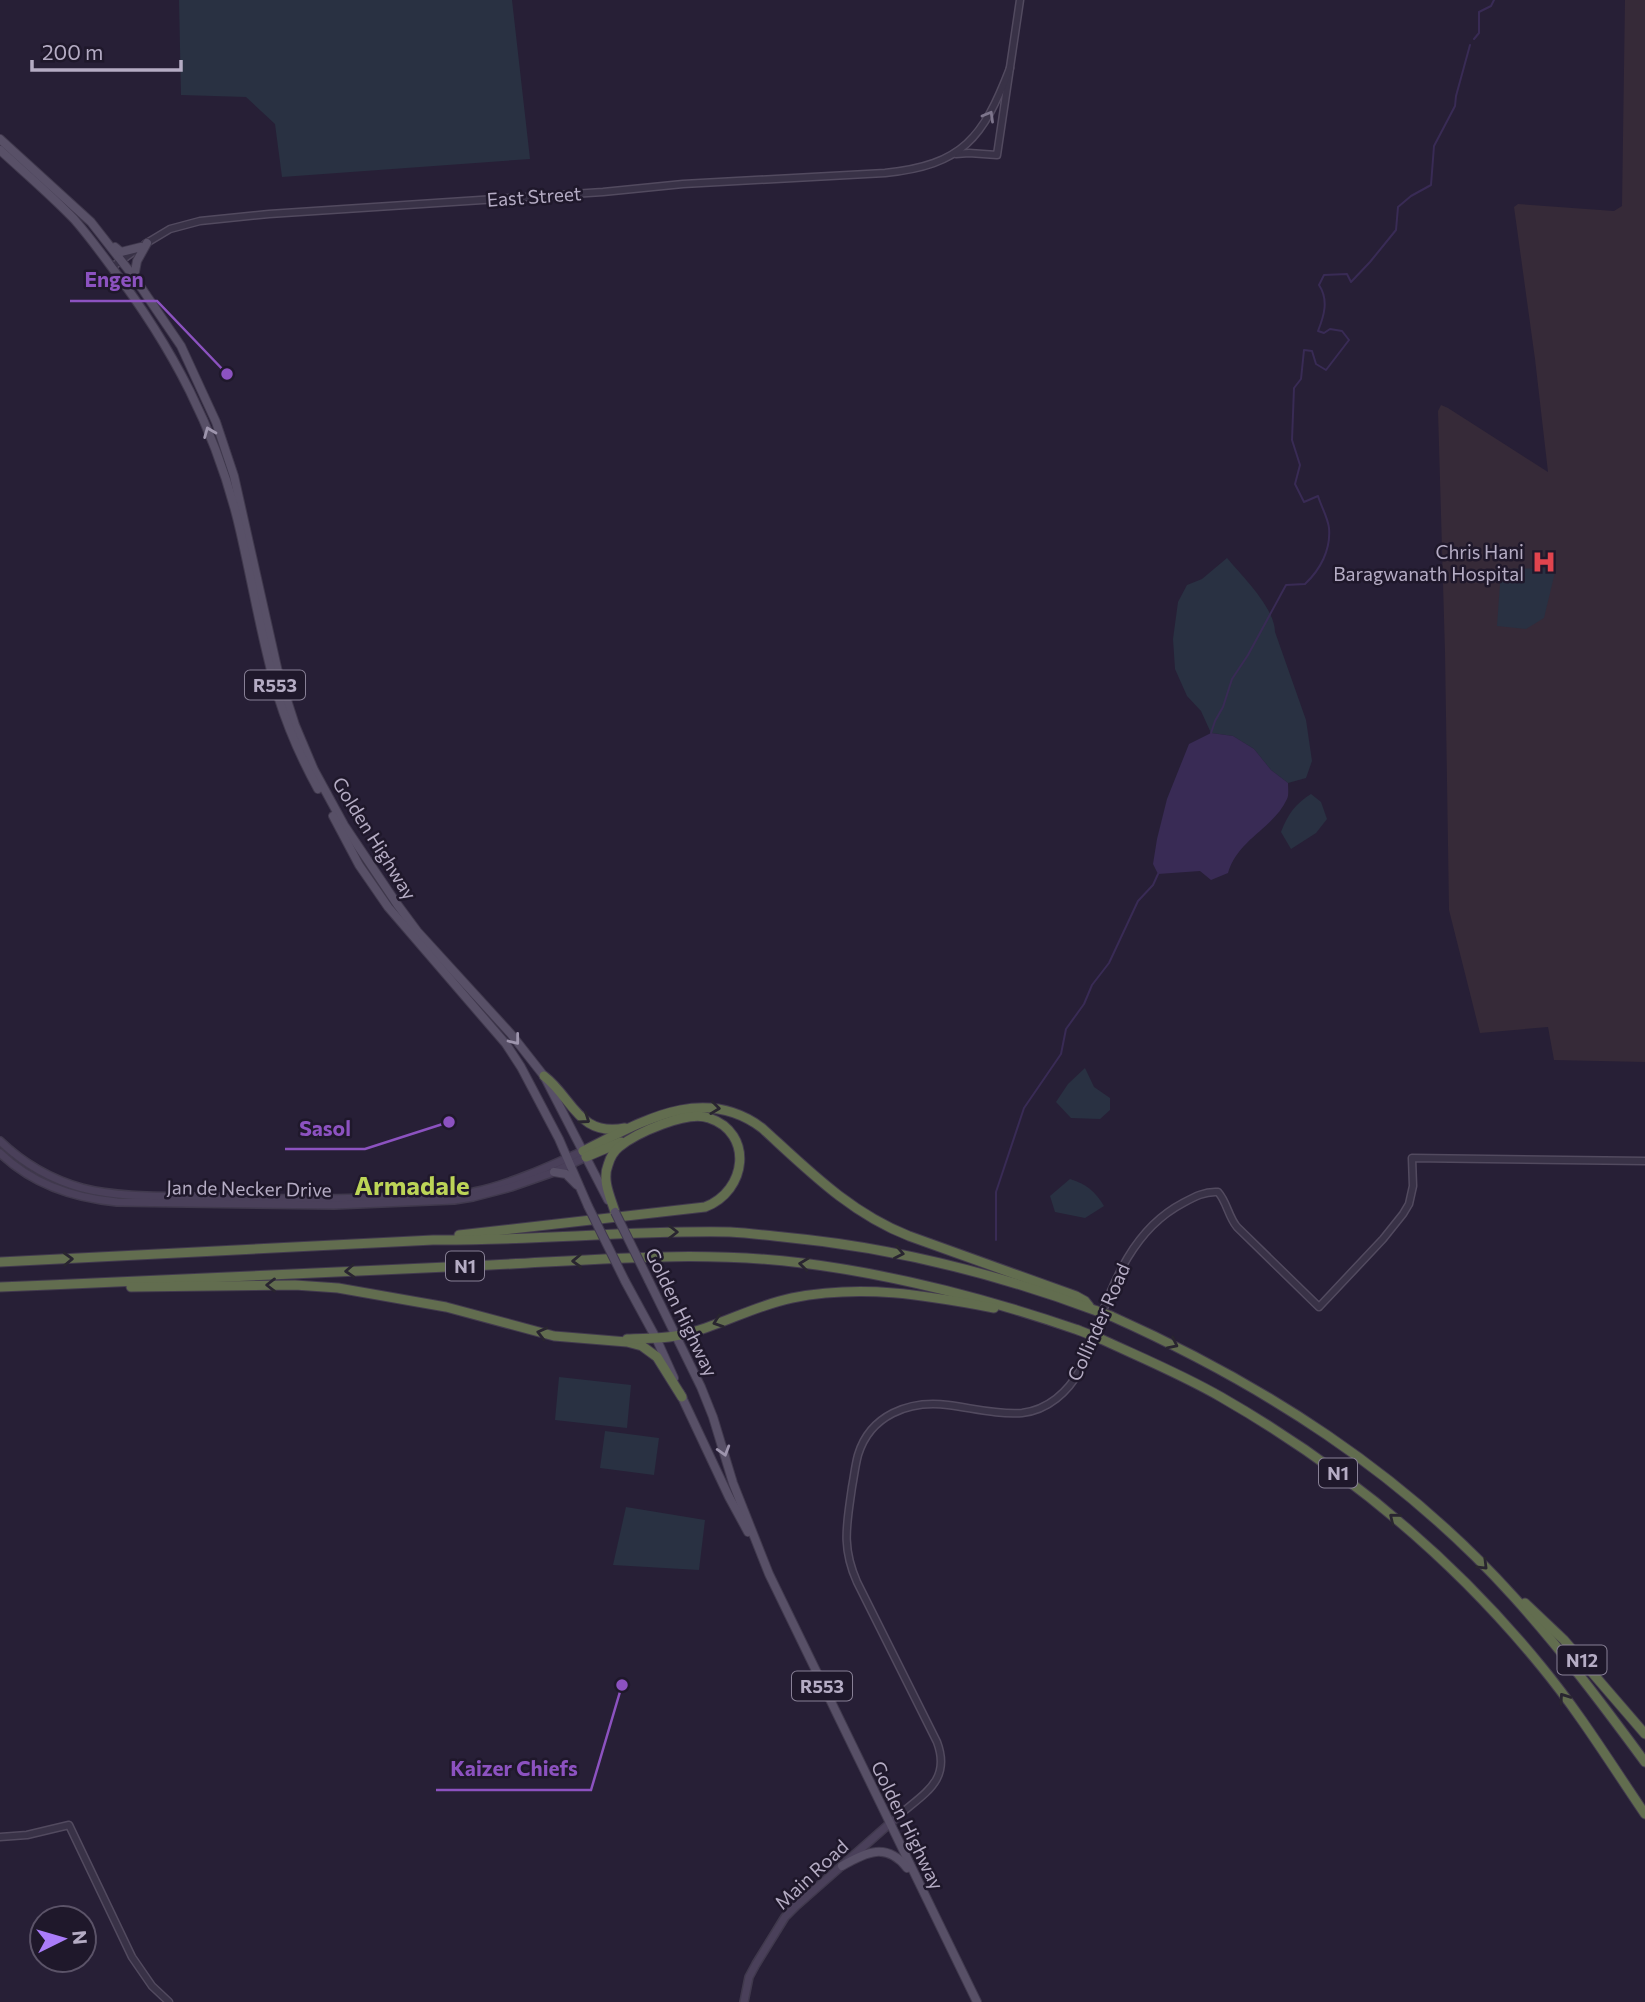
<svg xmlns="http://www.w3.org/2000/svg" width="1645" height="2002" font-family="Commissioner,sans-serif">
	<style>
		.medical { fill: #362a38 }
		.green { fill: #293142 }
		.water { fill: #392b55 }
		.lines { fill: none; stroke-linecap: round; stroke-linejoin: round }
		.stream { stroke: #392b55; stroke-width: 2 }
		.tertiary-casing { stroke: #524a5f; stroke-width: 9 }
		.secondary-casing { stroke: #40394d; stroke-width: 10 }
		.primary-casing { stroke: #40394d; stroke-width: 10 }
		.motorway-casing { stroke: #423a4e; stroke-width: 11 }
		.tertiary { stroke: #393247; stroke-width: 6 }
		.secondary { stroke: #4a405a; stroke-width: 7 }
		.primary { stroke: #585067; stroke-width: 8 }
		.motorway { stroke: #626d4f; stroke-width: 9 }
		.primary-bridge-casing { stroke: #40394d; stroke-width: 10; stroke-linecap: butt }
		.motorway-bridge-casing { stroke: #423a4e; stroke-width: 11; stroke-linecap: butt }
		.primary-bridge { stroke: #585067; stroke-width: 8 }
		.motorway-bridge { stroke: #626d4f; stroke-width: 9 }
		.oneway { stroke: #7d758c }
		.oneway2 { stroke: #9e95ad }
		.oneway3 { stroke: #292530 }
		.labels { text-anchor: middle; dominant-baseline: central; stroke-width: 5; stroke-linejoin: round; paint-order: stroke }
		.shield { fill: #1f182b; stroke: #888096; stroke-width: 2 }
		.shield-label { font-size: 18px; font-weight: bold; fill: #b5acc4 }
		.street-label { font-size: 19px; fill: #b5acc4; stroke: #1f182b }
		.poi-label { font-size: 19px; fill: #b5acc4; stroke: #1f182b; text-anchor: end }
		.district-label { font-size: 26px; font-weight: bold; fill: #bcd457; stroke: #1f182b }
		.leader { fill: none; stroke: #8c52c0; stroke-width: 2.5 }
		.callout-dot { fill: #8c52c0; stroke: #1f182b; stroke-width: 2.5 }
		.callout-label { font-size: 21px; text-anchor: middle; font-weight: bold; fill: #8c52c0; stroke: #1f182b; stroke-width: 5; stroke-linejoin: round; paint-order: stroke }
	</style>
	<rect width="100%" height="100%" fill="#271f36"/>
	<polygon class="medical" points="1625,0 1645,0 1645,1062 1554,1060 1548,1027 1480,1033 1449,910 1445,652 1438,411 1441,405 1448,408 1548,472 1535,359 1514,207 1518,204 1614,211 1622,206"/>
	<g class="green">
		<polygon points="179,0 512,0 530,159 282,177 275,124 246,97 181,95"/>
		<path d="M1227,558C1242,576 1275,608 1275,632L1306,720L1312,761L1306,778L1288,783L1271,770L1254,749L1233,736L1211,733L1201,711L1187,696L1175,669L1173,639L1178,602L1187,585L1202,579Z"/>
		<polygon points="1556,568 1544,618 1526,629 1497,626 1501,569"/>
		<path d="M1311,794L1321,802L1327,819L1316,833L1291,849L1281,832C1288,814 1295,804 1311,794Z"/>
		<polygon points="1085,1068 1094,1087 1110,1098 1110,1110 1100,1119 1071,1118 1056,1102 1068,1084"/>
		<path d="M1070,1179C1086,1184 1095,1191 1104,1206L1085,1218L1055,1212L1050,1196Z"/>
		<polygon points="559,1377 631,1385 627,1428 555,1420"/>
		<polygon points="605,1431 659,1438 654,1475 600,1468"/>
		<polygon points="626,1507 705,1520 699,1570 613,1565"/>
	</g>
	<path class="water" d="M1211,733L1233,736L1254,749L1271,770L1288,783C1288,788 1289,795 1287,799C1274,828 1238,839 1228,873L1211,880L1200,871L1158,874L1153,864L1157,839L1167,799L1189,744Z"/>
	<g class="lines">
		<g class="stream">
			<polyline points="1474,39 1479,33 1479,12 1491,6 1494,0"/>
			<path d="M1211,733L1215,721L1223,707L1232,679L1248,655L1286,585L1305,584C1320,570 1331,550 1329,528C1328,518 1321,506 1318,496L1304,502L1295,484L1300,465L1292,440L1294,388L1301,379L1304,350L1312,351L1316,364L1326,370L1349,340L1342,331L1330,329L1324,333L1318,331C1324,316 1329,300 1319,285L1324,275L1347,274L1351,282L1370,262L1396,230L1398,207L1411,196L1431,185L1434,146L1455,106L1456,96L1470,45"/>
			<polyline points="996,1240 996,1192 1024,1108 1061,1054 1066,1029 1084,1004 1092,985 1109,963 1138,901 1153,885 1158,874"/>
		</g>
		<g class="tertiary-casing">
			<g id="tertiary">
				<polyline points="956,154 969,153 997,155 1020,0"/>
				<path d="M145,244L170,229L200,221L269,214L603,192L683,184L885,173C963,165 983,138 1010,68"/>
				<polyline points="112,267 136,250"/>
				<path d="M896,1818C922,1794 952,1782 937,1742L857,1582C841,1546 847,1524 852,1487C854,1477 855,1466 858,1455C870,1415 909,1400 948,1405C972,1408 998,1415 1022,1413C1048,1410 1068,1392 1080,1370C1106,1310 1120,1236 1183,1203C1194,1197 1205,1191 1218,1192C1227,1202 1228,1216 1237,1227L1319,1307L1383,1239L1403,1214L1409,1204L1413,1186L1412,1158L1645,1161"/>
				<polyline points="0,1837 27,1835 69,1825 132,1957 152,1986 169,2002"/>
			</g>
		</g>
		<g class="secondary-casing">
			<g id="secondary">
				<path d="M0,1141C23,1163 50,1179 82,1188C120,1198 169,1196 209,1197C272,1199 336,1200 399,1197C424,1196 450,1196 474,1192C511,1184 548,1167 583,1151"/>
				<path d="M0,1153C32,1184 74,1198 117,1202L334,1205L454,1200L473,1197L511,1187L554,1172L586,1157"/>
				<polyline points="744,2002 749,1977 756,1964 785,1917 796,1906 896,1818"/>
			</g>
		</g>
		<g class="primary-casing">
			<g id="primary">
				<polyline points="0,139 91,222 134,277 181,346 216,422 234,476 278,672 295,725 314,770 344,825 397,904 417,931 511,1034 544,1076 608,1200"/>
				<path d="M0,150C25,173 51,195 74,219C87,234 99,250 110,265C172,346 217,431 240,530C253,586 262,642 278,696C288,728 302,760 318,789"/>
				<polyline points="115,247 121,252 141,247"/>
				<polyline points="134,277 137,261 147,243"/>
				<polyline points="333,816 359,865 388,907 506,1044 521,1067 559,1139 588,1206"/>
				<polyline points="554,1172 566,1174 577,1185"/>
				<polyline points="625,1281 656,1338 674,1378"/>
				<polyline points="649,1281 701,1387 713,1417 733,1483 769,1574 977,2002"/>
				<polyline points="680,1393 729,1497 748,1532"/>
				<path d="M842,1866C866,1852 887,1842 907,1868"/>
			</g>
		</g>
		<g class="motorway-casing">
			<g id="motorway">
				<path d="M544,1076C573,1098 578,1137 625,1128"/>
				<path d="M583,1151C640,1123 702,1083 762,1128C808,1170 850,1213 909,1236L1076,1296L1085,1301L1089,1306"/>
				<polyline points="586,1157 621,1142"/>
				<path d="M459,1235L705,1207C747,1191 754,1133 709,1118C687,1110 636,1133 619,1147C614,1151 610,1158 608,1165C602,1180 610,1196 615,1212"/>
				<path d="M0,1262L433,1240C532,1241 631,1230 730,1232C748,1233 765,1235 783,1237C891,1247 995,1273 1097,1311"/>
				<path d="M0,1287C164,1281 328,1272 491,1265C594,1260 700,1250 802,1263C897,1275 988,1299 1078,1330"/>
				<polyline points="131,1287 295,1285 338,1288 446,1307 554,1336 627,1342 642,1346 657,1357 682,1397"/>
				<path d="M1111,1316C1263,1384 1401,1472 1513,1596C1561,1649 1603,1705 1645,1762"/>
				<path d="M627,1339C643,1338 660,1339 675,1336C715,1329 752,1306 792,1298C862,1284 925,1295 994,1308"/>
				<path d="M1101,1339C1142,1358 1183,1375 1221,1397C1343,1467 1452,1557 1541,1666C1579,1712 1611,1764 1645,1814"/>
				<polyline points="1525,1603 1564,1640 1645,1734"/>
			</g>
		</g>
		<use href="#tertiary" class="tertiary"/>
		<use href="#secondary" class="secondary"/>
		<use href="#primary" class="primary"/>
		<use href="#motorway" class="motorway"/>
		<g class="primary-bridge-casing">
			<g id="primary-bridge">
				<polyline points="588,1206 625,1281"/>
				<polyline points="615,1212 649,1281"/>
			</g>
		</g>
		<g class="motorway-bridge-casing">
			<g id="motorway-bridge">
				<polyline points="1097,1311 1111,1316"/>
				<polyline points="1078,1330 1101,1339"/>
			</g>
		</g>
		<use href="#primary-bridge" class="primary-bridge"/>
		<use href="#motorway-bridge" class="motorway-bridge"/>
	</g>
	<defs><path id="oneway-chevron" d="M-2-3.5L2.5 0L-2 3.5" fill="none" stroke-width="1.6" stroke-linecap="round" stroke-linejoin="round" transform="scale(1.75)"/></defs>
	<use class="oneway" href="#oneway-chevron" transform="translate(989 116) rotate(-60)"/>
	<g class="oneway2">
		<use href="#oneway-chevron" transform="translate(209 432) rotate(-112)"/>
		<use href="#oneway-chevron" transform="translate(515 1040) rotate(52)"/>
		<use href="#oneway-chevron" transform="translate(724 1451) rotate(73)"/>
	</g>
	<g class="oneway3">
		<use href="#oneway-chevron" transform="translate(715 1108) rotate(7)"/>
		<use href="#oneway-chevron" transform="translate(585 1119) rotate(35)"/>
		<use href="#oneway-chevron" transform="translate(673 1232)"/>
		<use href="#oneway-chevron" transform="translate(899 1253) rotate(11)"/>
		<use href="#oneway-chevron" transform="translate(68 1259) rotate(-2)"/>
		<use href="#oneway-chevron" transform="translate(577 1261) rotate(178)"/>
		<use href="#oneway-chevron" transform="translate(804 1264) rotate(-173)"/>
		<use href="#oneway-chevron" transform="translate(350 1271) rotate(177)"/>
		<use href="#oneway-chevron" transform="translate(271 1285) rotate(-180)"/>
		<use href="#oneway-chevron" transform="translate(718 1322) rotate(161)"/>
		<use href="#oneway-chevron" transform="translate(542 1333) rotate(-166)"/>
		<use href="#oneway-chevron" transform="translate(1173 1344) rotate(26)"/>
		<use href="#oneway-chevron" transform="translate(1394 1518) rotate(-141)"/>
		<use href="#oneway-chevron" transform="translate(1483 1565) rotate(45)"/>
		<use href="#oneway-chevron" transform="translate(1564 1698) rotate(-125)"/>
	</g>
	<defs>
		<g id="hospital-bare" transform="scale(1.89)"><path d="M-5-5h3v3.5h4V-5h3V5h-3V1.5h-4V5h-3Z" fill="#e0444e" stroke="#1f182b" stroke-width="2.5" paint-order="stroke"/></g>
	</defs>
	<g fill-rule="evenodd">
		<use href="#hospital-bare" x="1544" y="562"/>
	</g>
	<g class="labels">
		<g class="shield">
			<rect x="245" y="670.5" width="60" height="29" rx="5"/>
			<rect x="446" y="1251.5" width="38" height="29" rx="5"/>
			<rect x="1319" y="1458.5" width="38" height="29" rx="5"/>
			<rect x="1557.5" y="1645.5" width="49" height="29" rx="5"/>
			<rect x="792" y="1671.5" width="60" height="29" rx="5"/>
		</g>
		<g class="shield-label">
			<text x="275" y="685">R553</text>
			<text x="465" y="1266">N1</text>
			<text x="1338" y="1473">N1</text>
			<text x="1582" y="1660">N12</text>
			<text x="822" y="1686">R553</text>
		</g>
		<g class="street-label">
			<text transform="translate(534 196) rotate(-4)">East Street</text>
			<text transform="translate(375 838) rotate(58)">Golden Highway</text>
			<text transform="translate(249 1188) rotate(1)">Jan de Necker Drive</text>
			<text transform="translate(682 1312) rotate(64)">Golden Highway</text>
			<text transform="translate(1098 1322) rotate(-66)">Collinder Road</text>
			<text transform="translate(908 1825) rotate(64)">Golden Highway</text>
			<text transform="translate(811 1874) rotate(-43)">Main Road</text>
		</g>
		<g class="poi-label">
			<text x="1524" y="551">Chris Hani<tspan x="1524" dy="22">Baragwanath Hospital</tspan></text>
		</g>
		<g class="district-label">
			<text x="412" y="1184">Armadale</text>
		</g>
	</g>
	<path class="leader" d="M227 374L157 301H70M449 1122L365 1149H285M622 1685L591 1790H436"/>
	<g class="callout-dot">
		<circle cx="227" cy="374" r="7"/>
		<circle cx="449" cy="1122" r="7"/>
		<circle cx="622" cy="1685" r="7"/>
	</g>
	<g class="callout-label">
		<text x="114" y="287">Engen</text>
		<text x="325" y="1136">Sasol</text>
		<text x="514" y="1776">Kaizer Chiefs</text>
	</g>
	<g transform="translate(63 1939) rotate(85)"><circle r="33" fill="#1f182b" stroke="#5b5368" stroke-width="2"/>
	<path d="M0-5L12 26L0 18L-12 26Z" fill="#aa7cf9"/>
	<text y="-10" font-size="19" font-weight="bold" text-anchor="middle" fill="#b5acc4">N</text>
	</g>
	<path d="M32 60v10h149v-10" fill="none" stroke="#b5acc4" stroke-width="3.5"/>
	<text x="42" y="60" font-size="21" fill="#b5acc4" stroke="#1f182b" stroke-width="5" paint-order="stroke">200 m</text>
</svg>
